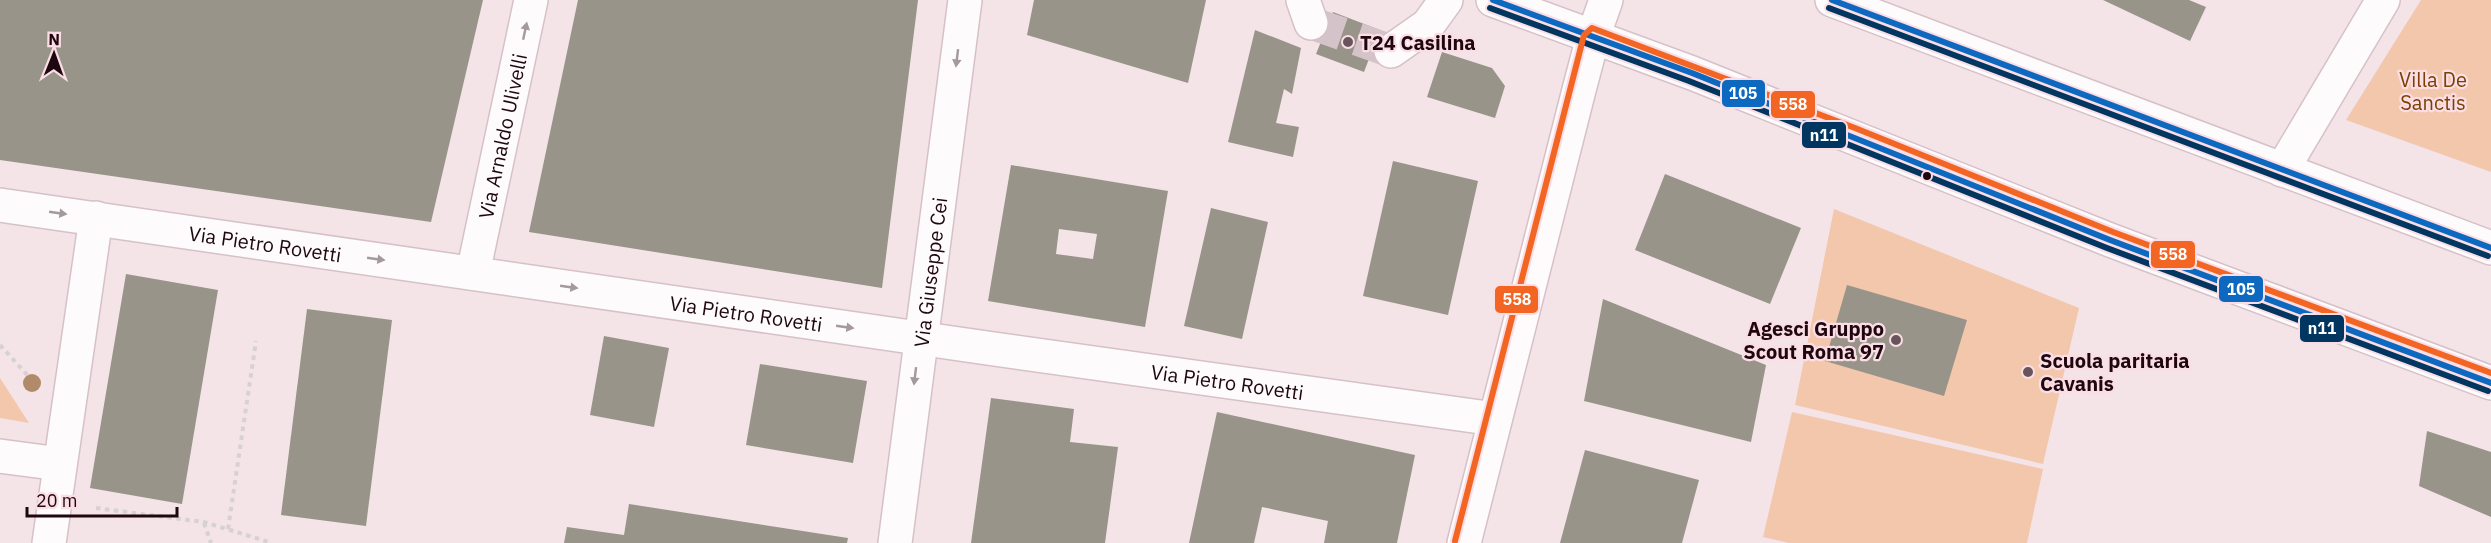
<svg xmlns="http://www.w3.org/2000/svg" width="2491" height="543" font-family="'IBM Plex Sans',sans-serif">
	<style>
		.green { fill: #f3c7ac }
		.building { fill: #989489; fill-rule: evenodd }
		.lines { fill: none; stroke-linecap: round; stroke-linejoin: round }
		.minor-tunnel { stroke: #d4c3c8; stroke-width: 33; stroke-dasharray: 33 16; stroke-linecap: butt }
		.minor-casing { stroke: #d6c1c8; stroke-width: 36 }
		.major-casing { stroke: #d6c1c8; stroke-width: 36 }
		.path { stroke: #d6d1d3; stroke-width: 4; stroke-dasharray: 4.5 4.5; stroke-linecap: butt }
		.minor { stroke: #fdfbfc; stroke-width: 33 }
		.major { stroke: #fdfbfc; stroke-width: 33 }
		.bus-1-casing { stroke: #fbdde5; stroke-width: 10 }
		.bus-2-casing { stroke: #fbdde5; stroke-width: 10 }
		.bus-3-casing { stroke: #fbdde5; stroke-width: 10 }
		.bus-1 { stroke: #0c69bf; stroke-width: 6 }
		.bus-2 { stroke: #00365f; stroke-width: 6 }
		.bus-3 { stroke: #f26522; stroke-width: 6 }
		.tree { fill: #b18a69 }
		.oneway { fill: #a4999e }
		.poi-dot { fill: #6a545c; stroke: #fbdde5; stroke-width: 2 }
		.bus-dot { fill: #1f0710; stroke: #fbdde5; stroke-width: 2 }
		.labels { text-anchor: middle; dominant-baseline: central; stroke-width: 4.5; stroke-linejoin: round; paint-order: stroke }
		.poi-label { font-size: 20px; font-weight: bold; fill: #1f0710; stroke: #fbdde5; text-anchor: start }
		.park-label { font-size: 20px; fill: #7a4101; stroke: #fbdde5 }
		.street-label { font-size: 20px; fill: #1f0710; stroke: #fbdde5 }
		.line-badge { stroke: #fbdde5; stroke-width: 2 }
		.badge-label { font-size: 16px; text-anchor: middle; font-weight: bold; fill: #fff }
	</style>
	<rect width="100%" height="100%" fill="#f4e4e8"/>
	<g class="green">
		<polygon points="2421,0 2491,0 2491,172 2346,120"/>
		<polygon points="1834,209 2079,308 2043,464 1795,405"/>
		<polygon points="0,378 29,423 0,418"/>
		<polygon points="1792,412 2043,469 2027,543 1789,543 1763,537"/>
	</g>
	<g class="building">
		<polygon points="0,0 483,0 431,222 0,160"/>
		<polygon points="578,0 918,0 882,288 529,232"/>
		<polygon points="1034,0 1206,0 1188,83 1027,35"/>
		<polygon points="2103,0 2189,0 2206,7 2190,41"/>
		<polygon points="1333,12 1380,30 1364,72 1316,54"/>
		<polygon points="1255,30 1301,48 1292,94 1284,89 1276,123 1299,127 1293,157 1228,142"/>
		<polygon points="1442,52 1492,68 1505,86 1495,118 1427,97"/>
		<polygon points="1393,161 1478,181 1448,315 1363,296"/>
		<path d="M1011,165L1168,191L1145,327L988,301ZM1059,229L1097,234L1093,259L1056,254Z"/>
		<polygon points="1665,174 1801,228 1770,304 1635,250"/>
		<polygon points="1211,208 1268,222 1242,339 1184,326"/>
		<polygon points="126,274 218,290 182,504 90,488"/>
		<polygon points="1847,285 1967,320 1944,396 1825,361"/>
		<polygon points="1603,299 1766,365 1751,442 1584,401"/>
		<polygon points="307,309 392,320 366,526 281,515"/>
		<polygon points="604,336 669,348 654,427 590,415"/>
		<polygon points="760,364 867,381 853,463 746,445"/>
		<polygon points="991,398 1074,409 1070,442 1118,447 1105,543 971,543"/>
		<polygon points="1217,412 1415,455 1397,543 1324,543 1328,521 1262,507 1254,543 1189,543"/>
		<polygon points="2427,431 2491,452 2491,517 2419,486"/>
		<polygon points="1585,450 1699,480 1682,543 1560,543"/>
		<polygon points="629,504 848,538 847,543 564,543 567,527 624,535"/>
	</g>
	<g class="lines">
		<polyline class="minor-tunnel" points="1311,23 1391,51"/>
		<g class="minor-casing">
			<g id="minor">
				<polyline points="1303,0 1311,23"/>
				<polyline points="1391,51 1428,25 1446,0"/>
				<polyline points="2282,170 2383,0"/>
				<path id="s1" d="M0,205L987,348L1495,419"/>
				<path id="s2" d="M473,273L531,0"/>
				<polyline points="0,456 60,464"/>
				<polyline points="49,543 96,218"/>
				<path id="s3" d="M895,543L965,0"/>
				<polyline points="1464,543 1579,90 1593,37 1606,0"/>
			</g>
		</g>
		<g class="major-casing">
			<g id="major">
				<polyline points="1493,0 1692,73 2110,240 2491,383"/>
				<polyline points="1832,0 2491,248"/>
			</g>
		</g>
		<g class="path">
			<polyline points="0,345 30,378"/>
			<polyline points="96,508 204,522 272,543"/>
			<polyline points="204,523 211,543"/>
			<polyline points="228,529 256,341"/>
		</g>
		<use href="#minor" class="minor"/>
		<use href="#major" class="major"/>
		<g class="bus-1-casing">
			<g id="bus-1">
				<polyline points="1493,0 1692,73 2110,240 2491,383"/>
				<polyline points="1832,0 2491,248"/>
			</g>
		</g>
		<g class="bus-2-casing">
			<g id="bus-2">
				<polyline points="1490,8 1689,81 2107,248 2488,391"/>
				<polyline points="1829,8 2488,256"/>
			</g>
		</g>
		<g class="bus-3-casing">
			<polyline id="bus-3" points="1455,541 1584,35 1592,28 1855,128 2113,232 2491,373"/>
		</g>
		<use href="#bus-1" class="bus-1"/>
		<use href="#bus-2" class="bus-2"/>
		<use href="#bus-3" class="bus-3"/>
	</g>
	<circle class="tree" cx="32" cy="383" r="9"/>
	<defs><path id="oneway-solid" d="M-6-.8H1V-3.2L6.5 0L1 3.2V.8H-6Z" transform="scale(1.5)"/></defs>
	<g class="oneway">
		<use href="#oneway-solid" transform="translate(525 31) rotate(-78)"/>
		<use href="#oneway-solid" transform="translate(957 58) rotate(97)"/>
		<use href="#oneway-solid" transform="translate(58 213) rotate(8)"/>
		<use href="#oneway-solid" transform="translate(376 259) rotate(8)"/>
		<use href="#oneway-solid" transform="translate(569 287) rotate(8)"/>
		<use href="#oneway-solid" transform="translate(845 327) rotate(8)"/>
		<use href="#oneway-solid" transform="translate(915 376) rotate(97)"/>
	</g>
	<g class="poi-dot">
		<circle cx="1348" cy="42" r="6"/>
		<circle cx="1896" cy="340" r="6"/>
		<circle cx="2028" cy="372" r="6"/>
	</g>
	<circle class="bus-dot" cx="1927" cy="176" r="5"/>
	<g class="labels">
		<g class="poi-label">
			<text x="1360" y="42">T24 Casilina</text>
			<text x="1884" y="328" text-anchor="end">Agesci Gruppo<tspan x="1884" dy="23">Scout Roma 97</tspan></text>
			<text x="2040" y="360">Scuola paritaria<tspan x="2040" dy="23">Cavanis</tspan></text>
		</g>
		<g class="park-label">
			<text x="2433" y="79">Villa De<tspan x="2433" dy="23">Sanctis</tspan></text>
		</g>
		<g class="street-label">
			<text stroke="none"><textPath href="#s2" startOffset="140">Via Arnaldo Ulivelli</textPath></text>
			<text stroke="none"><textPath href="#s1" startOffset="268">Via Pietro Rovetti</textPath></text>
			<text stroke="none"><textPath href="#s3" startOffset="273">Via Giuseppe Cei</textPath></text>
			<text stroke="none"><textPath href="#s1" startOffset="754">Via Pietro Rovetti</textPath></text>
			<text stroke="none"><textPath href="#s1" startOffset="1240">Via Pietro Rovetti</textPath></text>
		</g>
	</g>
	<g class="line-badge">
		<rect x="1721" y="79" width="45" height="29" rx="6" fill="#0c69bf"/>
		<rect x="1770" y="90" width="46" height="29" rx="6" fill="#f26522"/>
		<rect x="1801" y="121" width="46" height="28" rx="6" fill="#00365f"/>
		<rect x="2150" y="240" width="46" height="29" rx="6" fill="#f26522"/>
		<rect x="2218" y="275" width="46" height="28" rx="6" fill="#0c69bf"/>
		<rect x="1494" y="285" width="45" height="29" rx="6" fill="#f26522"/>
		<rect x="2299" y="314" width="46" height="29" rx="6" fill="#00365f"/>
	</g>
	<g class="badge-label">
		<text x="1743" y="99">105</text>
		<text x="1793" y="110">558</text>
		<text x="1824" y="141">n11</text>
		<text x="2173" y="260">558</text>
		<text x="2241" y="295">105</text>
		<text x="1517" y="305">558</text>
		<text x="2322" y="334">n11</text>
	</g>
	<g transform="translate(54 54) rotate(1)" stroke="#fbdde5" stroke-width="4.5" paint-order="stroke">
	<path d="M0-4.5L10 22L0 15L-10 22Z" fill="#1f0710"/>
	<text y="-9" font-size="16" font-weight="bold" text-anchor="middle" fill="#1f0710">N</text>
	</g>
	<path d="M27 507v9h150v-9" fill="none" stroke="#1f0710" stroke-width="3"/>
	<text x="36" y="507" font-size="18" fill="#1f0710" stroke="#fbdde5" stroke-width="4.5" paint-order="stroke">20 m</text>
</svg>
